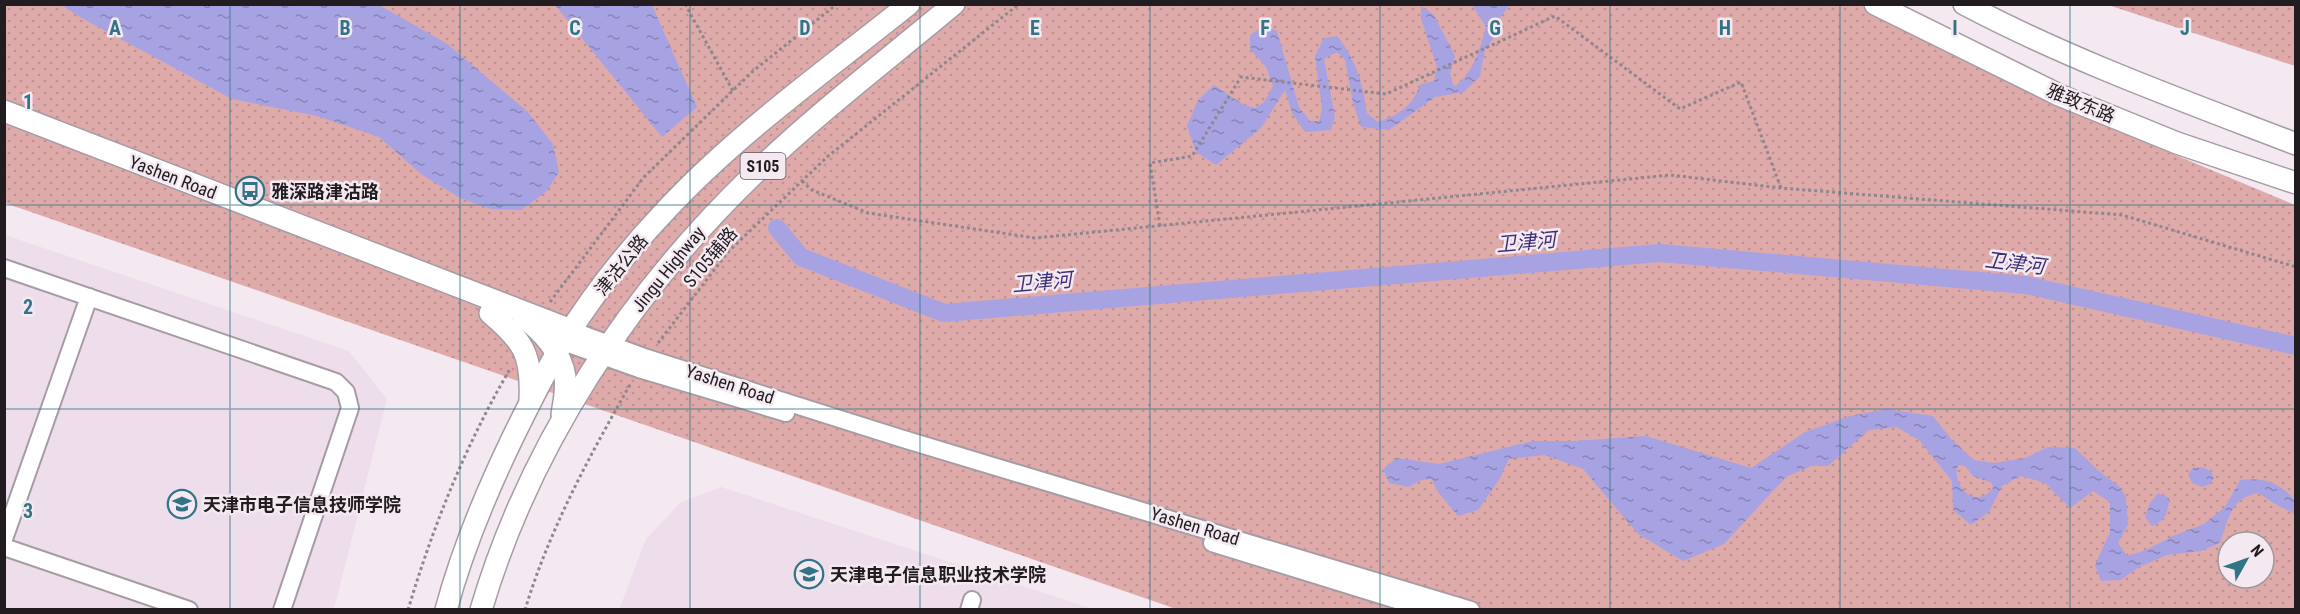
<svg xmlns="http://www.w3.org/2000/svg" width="2300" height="614" font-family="'Roboto Condensed','Noto Sans SC',sans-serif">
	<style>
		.built { fill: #eeddeb }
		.park { fill: url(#park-dots); fill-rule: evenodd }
		.water { fill: url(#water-ripples); fill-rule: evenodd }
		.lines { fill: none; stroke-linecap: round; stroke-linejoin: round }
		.canal { stroke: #a7a3e3; stroke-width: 18 }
		.minor-casing { stroke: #a69ca4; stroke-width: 20 }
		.major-casing { stroke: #a69ca4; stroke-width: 24 }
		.path { stroke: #8f878d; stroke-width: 3; stroke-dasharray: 3 3; stroke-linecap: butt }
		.minor { stroke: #fff; stroke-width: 16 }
		.major { stroke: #fff; stroke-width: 21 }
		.grid { fill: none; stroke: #327486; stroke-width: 1.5; stroke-opacity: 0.55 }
		.labels { text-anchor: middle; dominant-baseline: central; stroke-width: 5; stroke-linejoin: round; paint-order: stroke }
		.shield { fill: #f4e9f1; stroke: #605a5e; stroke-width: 1.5 }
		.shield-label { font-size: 16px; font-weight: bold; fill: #201c1f }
		.street-label { font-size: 18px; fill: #201c1f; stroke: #f4e9f1 }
		.poi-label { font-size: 18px; font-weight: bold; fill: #201c1f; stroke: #f4e9f1; text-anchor: start }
		.water-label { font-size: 20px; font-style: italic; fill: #3c2e79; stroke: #f4e9f1 }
		.grid-label { font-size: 20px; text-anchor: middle; font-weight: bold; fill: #327486; stroke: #f4e9f1; stroke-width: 5; stroke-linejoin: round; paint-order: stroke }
	</style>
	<defs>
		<pattern id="park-dots" width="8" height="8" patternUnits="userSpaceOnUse" patternTransform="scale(1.5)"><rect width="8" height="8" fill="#dfaaaa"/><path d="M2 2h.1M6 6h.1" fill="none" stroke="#bf9292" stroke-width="1.8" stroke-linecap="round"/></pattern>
		<pattern id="water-ripples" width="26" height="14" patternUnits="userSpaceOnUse" patternTransform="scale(1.5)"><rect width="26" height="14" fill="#a7a3e3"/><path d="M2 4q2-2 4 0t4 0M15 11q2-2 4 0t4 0" fill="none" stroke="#8884b7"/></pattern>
	</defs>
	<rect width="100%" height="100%" fill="#f4e9f1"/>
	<g class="built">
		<polygon points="5,235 349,351 387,399 334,609 5,610"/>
		<polygon points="721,487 1093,609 619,610 646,539 681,502"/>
	</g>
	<g class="park">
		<path d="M5,5H1860L2082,116L2295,205V609H1176L5,203ZM2228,542H2264V578H2228Z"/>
		<polygon points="2108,5 2295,5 2295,66"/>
	</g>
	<g class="water">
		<polygon points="62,5 379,5 446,43 527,111 553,144 559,172 547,191 521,210 491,209 460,198 421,174 379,137 317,116 232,99 78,16"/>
		<polygon points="555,5 652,5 697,107 662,137"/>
		<path d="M1472,5H1510L1498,20L1493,39L1485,50L1480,76L1464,92L1435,97L1389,130L1361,127L1353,103L1345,60L1337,52L1324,59L1335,117L1331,130L1305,132L1292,113L1285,90L1261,128L1216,165L1196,152L1187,126L1198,100L1214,85L1244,105L1255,108L1264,102L1273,86L1266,67L1250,49V35L1263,26L1277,31L1299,107L1310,121H1319L1322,109L1315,56L1324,38L1337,36C1356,59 1363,84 1367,113L1378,122C1402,113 1410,108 1421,84L1434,81L1437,67L1421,19V6L1434,15L1455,56L1450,73L1454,87C1474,72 1479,51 1486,27Z"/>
		<path d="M1886,409L1933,416L1952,440L1974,460L1994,463L2025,458L2048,447L2075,448L2099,471L2120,487L2126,497L2128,525L2118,543L2127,556L2146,550L2173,536L2204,524L2225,507L2240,480C2262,477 2281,482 2295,501V514L2273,503L2259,493C2230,498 2229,518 2220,543L2201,551L2167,555L2139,567L2121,580L2101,581L2095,565L2110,532V502L2093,491L2070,508L2045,483L2021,476L2002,486L1989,512L1971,525L1953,510L1952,481L1920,441L1897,427L1869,430L1828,466H1811L1786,477L1724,544L1683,561L1638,534L1583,469L1545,455L1509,459L1499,480L1478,510L1458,516L1437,491L1432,479L1422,480L1408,487L1389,483L1383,469L1397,458L1439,464L1532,441H1574L1646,436L1751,468L1805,432L1850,416ZM1958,465L1965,466L1973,476L1992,483L1993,488C1975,511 1951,485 1958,465Z"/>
		<polygon points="2202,467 2211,471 2214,478 2210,484 2202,487 2192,483 2188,474 2193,468"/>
		<path d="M2158,493L2169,498C2168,513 2166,520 2152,526L2145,517L2150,503Z"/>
	</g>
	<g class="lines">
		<polyline class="canal" points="777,228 801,257 944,313 1660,253 2026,285 2296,346"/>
		<g class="minor-casing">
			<g id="minor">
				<polyline points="4,268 336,382 346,392 350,408 282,610"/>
				<polyline points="571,330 647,358 900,438 1471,610"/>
				<polyline points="563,342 639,369 786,413"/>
				<polyline points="4,539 89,297"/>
				<polyline points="1212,543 1429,610"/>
				<polyline points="4,547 189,610"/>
				<polyline points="969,610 972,600"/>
			</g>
		</g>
		<g class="major-casing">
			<g id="major">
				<polyline points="1875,4 2059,95 2177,143 2296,183"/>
				<path d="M1964,4C2070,60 2184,101 2296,144"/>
				<polyline points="4,111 571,330"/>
				<path d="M490,313C524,342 532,354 530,400"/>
				<path d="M523,317C542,331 562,353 565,377C567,390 564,402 562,414"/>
				<path d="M446,610C462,550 486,493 513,437C529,405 545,371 564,341C593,294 629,249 667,209C739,132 827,70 909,4"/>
				<path d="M481,610C530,444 630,294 753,175C816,114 887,60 954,4"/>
			</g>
		</g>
		<g class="path">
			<polyline points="685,4 733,91"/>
			<polyline points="802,181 812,190 868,213 1035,238 1670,175 1781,188 2122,215 2296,267"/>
			<polyline points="1160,226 1150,163 1192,156 1241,77 1386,94 1555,16 1680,109 1741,82 1781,188"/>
			<polyline points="550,302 644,177 752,72 837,4"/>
			<polyline points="658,343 728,252 827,157 1019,4"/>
			<path d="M408,610C433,526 466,444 510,369"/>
			<path d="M525,610C549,530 590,455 631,383"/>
		</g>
		<use href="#minor" class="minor"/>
		<use href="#major" class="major"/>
	</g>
	<path class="grid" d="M230,4V610M460,4V610M690,4V610M920,4V610M1150,4V610M1380,4V610M1610,4V610M1840,4V610M2070,4V610M4,205H2296M4,409H2296"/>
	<defs>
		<g id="bus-ring" transform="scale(1.5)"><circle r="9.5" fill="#f4e9f1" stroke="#327486" stroke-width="1.5"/><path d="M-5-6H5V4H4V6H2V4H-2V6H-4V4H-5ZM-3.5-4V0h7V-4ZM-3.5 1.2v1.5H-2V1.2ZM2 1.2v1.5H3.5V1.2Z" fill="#327486"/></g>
		<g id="school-ring" transform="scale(1.5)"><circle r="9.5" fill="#f4e9f1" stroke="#327486" stroke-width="1.5"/><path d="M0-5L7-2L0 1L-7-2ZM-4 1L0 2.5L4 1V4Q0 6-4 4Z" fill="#327486"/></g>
		<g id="university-ring" transform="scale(1.5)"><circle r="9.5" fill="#f4e9f1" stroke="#327486" stroke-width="1.5"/><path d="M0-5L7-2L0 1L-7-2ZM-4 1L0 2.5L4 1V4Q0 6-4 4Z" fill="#327486"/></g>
	</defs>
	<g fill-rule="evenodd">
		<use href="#bus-ring" x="250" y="191"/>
		<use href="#school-ring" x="182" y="504"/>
		<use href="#university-ring" x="809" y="574"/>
	</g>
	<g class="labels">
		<rect class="shield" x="740.5" y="153" width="45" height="26" rx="4.5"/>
		<g class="shield-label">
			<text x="763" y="166">S105</text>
		</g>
		<g class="street-label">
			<text transform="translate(2081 103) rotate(23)">雅致东路</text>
			<text transform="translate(173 177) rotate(21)">Yashen Road</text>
			<text transform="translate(710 257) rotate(-50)">S105辅路</text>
			<text transform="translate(621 265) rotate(-51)">津沽公路</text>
			<text transform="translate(668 269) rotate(-51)">Jingu Highway</text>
			<text transform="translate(730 384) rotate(18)">Yashen Road</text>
			<text transform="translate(1195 526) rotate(17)">Yashen Road</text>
		</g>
		<g class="poi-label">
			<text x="271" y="191">雅深路津沽路</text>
			<text x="203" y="504">天津市电子信息技师学院</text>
			<text x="830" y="574">天津电子信息职业技术学院</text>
		</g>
		<g class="water-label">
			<text transform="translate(1526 242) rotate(-5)">卫津河</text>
			<text transform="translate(2015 263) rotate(7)">卫津河</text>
			<text transform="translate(1042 282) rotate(-5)">卫津河</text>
		</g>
	</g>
	<g class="grid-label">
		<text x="115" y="35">A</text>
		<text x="345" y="35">B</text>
		<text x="575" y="35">C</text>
		<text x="805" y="35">D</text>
		<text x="1035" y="35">E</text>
		<text x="1265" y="35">F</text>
		<text x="1495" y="35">G</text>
		<text x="1725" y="35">H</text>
		<text x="1955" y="35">I</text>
		<text x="2185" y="35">J</text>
		<text x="28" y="109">1</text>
		<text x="28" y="314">2</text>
		<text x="28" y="518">3</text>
	</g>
	<rect width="2300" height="614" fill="none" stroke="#201c1f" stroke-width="12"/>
	<g transform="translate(2246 560) rotate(50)"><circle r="28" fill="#f4e9f1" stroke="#9f979d" stroke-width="1.5"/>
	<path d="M0-4.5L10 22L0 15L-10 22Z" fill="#327486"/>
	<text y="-9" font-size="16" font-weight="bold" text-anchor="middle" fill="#201c1f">N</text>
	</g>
</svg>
